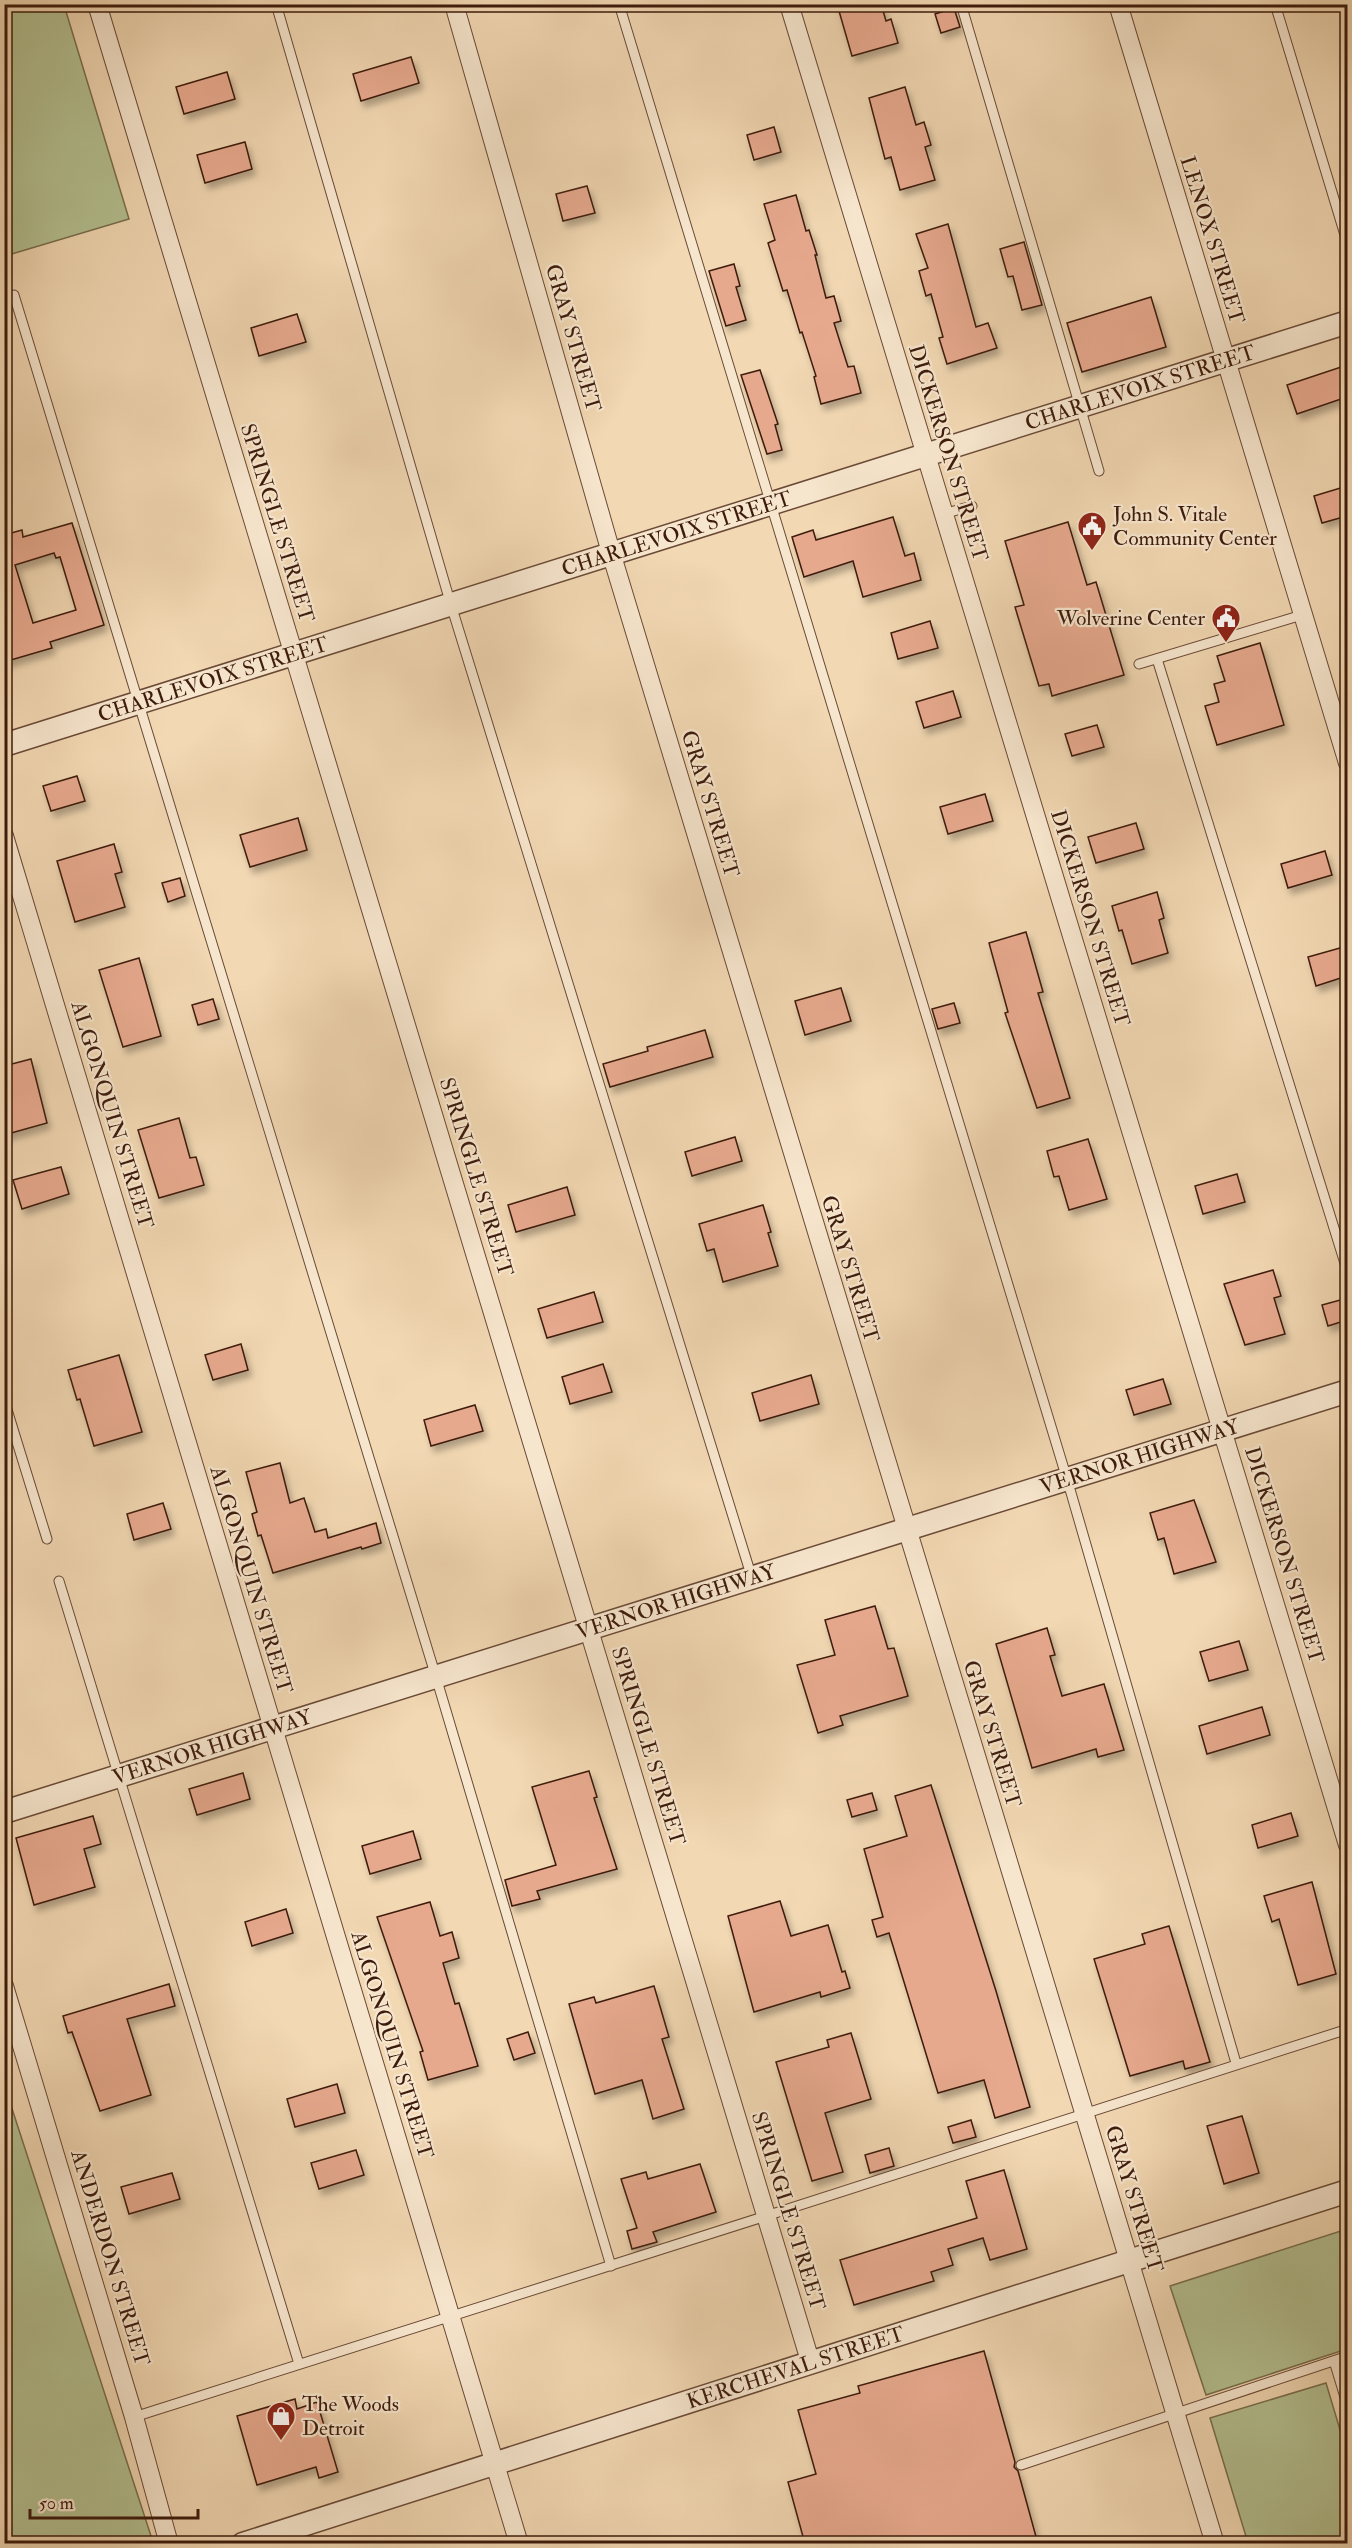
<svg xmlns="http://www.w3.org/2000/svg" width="1352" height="2548" font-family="'IM FELL Double Pica',serif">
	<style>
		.green { fill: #b4c091; stroke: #786e4e; stroke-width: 1.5 }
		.building { fill: #e7a98e; stroke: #3d1b0c; stroke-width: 1.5; fill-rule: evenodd; filter: url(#shadow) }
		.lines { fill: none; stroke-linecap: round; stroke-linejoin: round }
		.service-casing { stroke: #6a4a36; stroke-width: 11 }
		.minor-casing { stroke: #6a4a36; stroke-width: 20 }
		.tertiary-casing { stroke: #6a4a36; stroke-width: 25 }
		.service { stroke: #f7e6ce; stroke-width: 9 }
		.minor { stroke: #f7e6ce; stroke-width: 18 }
		.tertiary { stroke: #f7e6ce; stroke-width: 22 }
		.labels { text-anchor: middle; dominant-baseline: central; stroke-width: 4.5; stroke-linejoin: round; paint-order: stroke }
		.street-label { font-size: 21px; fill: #3d1b0c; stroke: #f7e6ce }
		.poi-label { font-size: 21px; fill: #3d1b0c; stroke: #f7e6ce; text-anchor: start }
	</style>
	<defs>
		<filter id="shadow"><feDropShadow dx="3.5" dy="6" stdDeviation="3" flood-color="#0004"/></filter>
	</defs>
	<rect width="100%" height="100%" fill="#f2d8b3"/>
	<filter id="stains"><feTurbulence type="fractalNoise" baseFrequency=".00333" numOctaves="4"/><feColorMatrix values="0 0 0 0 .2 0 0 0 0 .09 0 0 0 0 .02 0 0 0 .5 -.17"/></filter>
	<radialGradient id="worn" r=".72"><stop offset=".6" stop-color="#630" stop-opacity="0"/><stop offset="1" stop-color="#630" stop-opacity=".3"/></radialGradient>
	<g class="green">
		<polygon points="5,4 64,5 129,219 5,256"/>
		<polygon points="4,2084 151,2536 128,2544 5,2543"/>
		<polygon points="1347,2229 1347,2349 1206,2395 1170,2286"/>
		<polygon points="1326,2383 1347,2453 1347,2543 1248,2543 1210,2418"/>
	</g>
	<g class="building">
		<polygon points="837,4 881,4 886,21 891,19 898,43 852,56"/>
		<polygon points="954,8 960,27 941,33 935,14"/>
		<polygon points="411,57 419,83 361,101 353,74"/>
		<polygon points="227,72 235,99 184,114 176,87"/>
		<polygon points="905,87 916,125 924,122 931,145 925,147 935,180 900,190 891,157 885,159 869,98"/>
		<polygon points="774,127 781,152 754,160 747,135"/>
		<polygon points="245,142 252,169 205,183 197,155"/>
		<polygon points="587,186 595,213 563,221 556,194"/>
		<polygon points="796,195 806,231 809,230 817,255 815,255 826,298 834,296 841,321 834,323 848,367 854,366 861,393 821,404 814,377 816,376 802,332 800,333 787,290 783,291 768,243 775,240 764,204"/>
		<polygon points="948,224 976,327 988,323 997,348 947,364 939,338 943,337 931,294 926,296 919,271 928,268 916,234"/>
		<polygon points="1024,242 1042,305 1022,310 1013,276 1008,277 1000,249"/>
		<polygon points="734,264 740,286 736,287 746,320 726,326 709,271"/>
		<polygon points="1151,297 1166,347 1082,372 1067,323"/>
		<polygon points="297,314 306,342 259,356 251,328"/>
		<polygon points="1347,365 1347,397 1297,414 1287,385"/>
		<polygon points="760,370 778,424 775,425 782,450 767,454 741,375"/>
		<polygon points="1347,486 1347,516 1322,523 1314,496"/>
		<polygon points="893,517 905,556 914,553 921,580 863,597 853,561 804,577 792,537 813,530 816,540"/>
		<polygon points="1068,522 1087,585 1096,582 1124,675 1052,696 1049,684 1039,686 1015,607 1024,605 1005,541"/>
		<path d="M72,523L104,625L50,642L52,648L4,662V535L22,530L23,537ZM54,553L56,558L60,557L76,610L33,623L15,565Z"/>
		<polygon points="930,621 938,648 898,659 891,633"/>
		<polygon points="1260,643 1284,725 1217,745 1205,706 1219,702 1214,684 1225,681 1217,656"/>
		<polygon points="953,691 961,717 924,728 916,702"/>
		<polygon points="1097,725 1104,747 1072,756 1065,734"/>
		<polygon points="77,776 85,801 51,811 43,786"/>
		<polygon points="985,794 993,821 948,834 940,807"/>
		<polygon points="298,818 307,850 250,867 240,835"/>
		<polygon points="1136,823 1144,849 1096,863 1088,837"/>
		<polygon points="114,844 122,872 115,874 125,907 75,922 57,861"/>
		<polygon points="1325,851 1332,875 1288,888 1281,864"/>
		<polygon points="180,878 185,896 168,902 162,883"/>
		<polygon points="1157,892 1164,918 1159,920 1168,953 1132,964 1122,930 1119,931 1112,906"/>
		<polygon points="1026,932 1043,992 1038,993 1070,1098 1037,1108 1005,1013 1008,1012 989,943"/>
		<polygon points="1347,946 1347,976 1316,986 1308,957"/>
		<polygon points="139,958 161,1036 123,1047 99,970"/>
		<polygon points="841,988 851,1021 805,1035 795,1001"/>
		<polygon points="213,999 219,1019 198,1025 192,1005"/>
		<polygon points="954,1003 960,1023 938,1029 932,1009"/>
		<polygon points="705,1030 713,1057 610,1087 603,1064 648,1051 647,1047"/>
		<polygon points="31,1059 47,1123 4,1135 4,1066"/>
		<polygon points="179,1118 190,1158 196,1157 204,1185 159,1198 138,1130"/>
		<polygon points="735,1137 742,1161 692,1176 685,1152"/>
		<polygon points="1088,1139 1107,1199 1069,1210 1059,1176 1054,1177 1047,1151"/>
		<polygon points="61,1167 69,1194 22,1209 13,1180"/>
		<polygon points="1237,1174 1245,1202 1203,1214 1195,1186"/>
		<polygon points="567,1187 575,1215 516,1232 508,1205"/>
		<polygon points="763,1205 771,1232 768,1233 778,1266 723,1282 714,1249 707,1251 699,1224"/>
		<polygon points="1273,1270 1281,1296 1274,1298 1285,1334 1245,1345 1224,1284"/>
		<polygon points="594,1292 603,1322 547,1338 538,1309"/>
		<polygon points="1344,1299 1347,1320 1328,1326 1322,1305"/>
		<polygon points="241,1344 248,1370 213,1380 205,1355"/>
		<polygon points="119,1355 142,1432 94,1446 80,1399 77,1400 68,1370"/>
		<polygon points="603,1364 612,1392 570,1404 562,1377"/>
		<polygon points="811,1375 819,1404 760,1421 752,1393"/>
		<polygon points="1163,1379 1171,1404 1134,1415 1126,1390"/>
		<polygon points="475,1405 483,1431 431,1446 424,1420"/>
		<polygon points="280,1463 290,1503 304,1498 315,1532 326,1529 328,1538 376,1523 381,1543 362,1549 361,1547 273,1573 261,1535 258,1536 252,1514 257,1512 246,1472"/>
		<polygon points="1194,1500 1216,1562 1174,1574 1164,1538 1158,1540 1150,1513"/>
		<polygon points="163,1503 171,1529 134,1540 127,1514"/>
		<polygon points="875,1606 888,1649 894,1648 908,1696 840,1716 843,1725 818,1733 797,1665 835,1655 825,1620"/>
		<polygon points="1047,1628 1055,1655 1050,1656 1062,1696 1104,1684 1124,1750 1098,1757 1096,1749 1032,1768 996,1644"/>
		<polygon points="1239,1641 1248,1670 1209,1681 1200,1652"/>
		<polygon points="1262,1707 1270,1735 1207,1754 1199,1726"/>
		<polygon points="589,1771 597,1797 594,1798 617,1869 537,1891 540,1899 512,1906 505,1880 556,1865 532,1787"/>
		<polygon points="243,1773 250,1799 197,1815 189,1789"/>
		<polygon points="931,1785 996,1991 1030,2107 995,2118 984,2080 938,2093 889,1933 877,1937 872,1920 883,1917 864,1849 907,1836 895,1796"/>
		<polygon points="872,1793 877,1810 852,1817 847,1800"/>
		<polygon points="1291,1813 1298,1836 1258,1848 1252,1825"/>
		<polygon points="93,1816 101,1844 84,1849 95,1887 34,1905 16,1838"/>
		<polygon points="413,1831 421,1859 370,1874 362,1846"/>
		<polygon points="1312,1882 1336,1974 1298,1985 1279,1919 1272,1922 1264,1896"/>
		<polygon points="780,1901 791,1936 828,1925 842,1972 845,1971 850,1988 821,1997 820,1992 754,2012 728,1916"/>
		<polygon points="430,1902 440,1936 452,1932 459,1958 443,1963 455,2004 459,2003 478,2066 428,2080 420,2052 423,2051 377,1917"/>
		<polygon points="286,1909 293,1933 252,1946 245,1922"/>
		<polygon points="1169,1926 1210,2062 1185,2069 1183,2061 1130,2076 1094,1959 1145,1944 1142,1934"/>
		<polygon points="169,1984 175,2006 127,2019 151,2095 100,2111 72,2032 68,2033 63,2016"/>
		<polygon points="654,1986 669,2037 662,2039 684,2109 653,2119 642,2080 595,2094 569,2004 594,1997 596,2003"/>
		<polygon points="528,2032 535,2053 514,2060 507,2039"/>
		<polygon points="851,2033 871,2099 825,2113 843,2172 812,2181 776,2062 829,2047 827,2040"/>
		<polygon points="337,2084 345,2113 295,2127 287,2099"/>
		<polygon points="1242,2116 1259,2173 1224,2184 1207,2126"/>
		<polygon points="971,2120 976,2137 953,2143 948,2127"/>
		<polygon points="889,2148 894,2166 870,2173 865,2155"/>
		<polygon points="356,2150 364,2175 319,2189 311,2163"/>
		<polygon points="700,2164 716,2212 653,2232 657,2242 632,2249 627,2231 637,2228 621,2179 646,2172 648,2179"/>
		<polygon points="1004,2170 1027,2249 990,2260 983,2238 948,2249 953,2265 931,2272 934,2281 854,2305 840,2260 977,2218 966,2181"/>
		<polygon points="172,2173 180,2199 129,2214 121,2187"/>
		<polygon points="984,2351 1015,2462 1014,2467 1018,2471 1038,2544 805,2544 788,2482 816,2474 798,2410 860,2393 858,2386"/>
		<polygon points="295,2399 297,2409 317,2402 338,2472 319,2478 316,2467 257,2485 237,2416"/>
	</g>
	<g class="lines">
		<g class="service-casing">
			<g id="service">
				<polyline points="276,4 451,605 752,1578"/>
				<polyline points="619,4 1067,1479 1236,2063"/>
				<polyline points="961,4 1099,471"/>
				<polyline points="1275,4 1348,245"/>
				<polyline points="14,295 436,1677 611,2266"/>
				<polyline points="943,514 972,506"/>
				<polyline points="1157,659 1348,1273"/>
				<polyline points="1139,664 1302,615"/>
				<polyline points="4,1400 47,1539"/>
				<polyline points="59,1581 299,2364"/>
				<polyline points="1334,2361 1348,2407"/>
				<polyline points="134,2417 766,2216 1348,2029"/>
				<polyline points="1021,2465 1348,2356"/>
			</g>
		</g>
		<g class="minor-casing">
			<g id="minor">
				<polyline points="97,4 811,2364"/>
				<polyline points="454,4 612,556 1215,2544"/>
				<polyline points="789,4 1348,1845"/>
				<polyline points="1118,4 1348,763"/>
				<polyline points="4,836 519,2544"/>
				<polyline points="4,1986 134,2417 169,2544"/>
			</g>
		</g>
		<g class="tertiary-casing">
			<g id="tertiary">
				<path id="s1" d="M4,745L1348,322"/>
				<path id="s2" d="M4,1812L1348,1391"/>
				<path id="s3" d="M243,2544L1348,2191"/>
			</g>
		</g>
		<use href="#service" class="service"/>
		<use href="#minor" class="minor"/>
		<use href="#tertiary" class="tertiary"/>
	</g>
	<defs>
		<g id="civic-pin" transform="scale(1.5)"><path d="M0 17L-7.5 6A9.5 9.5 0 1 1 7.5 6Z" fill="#8f2418" stroke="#f7e6ce"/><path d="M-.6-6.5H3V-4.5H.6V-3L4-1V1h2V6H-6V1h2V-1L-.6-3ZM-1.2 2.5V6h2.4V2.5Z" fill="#fff"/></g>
		<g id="shop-pin" transform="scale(1.5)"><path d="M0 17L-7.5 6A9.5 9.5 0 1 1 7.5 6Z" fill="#8f2418" stroke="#f7e6ce"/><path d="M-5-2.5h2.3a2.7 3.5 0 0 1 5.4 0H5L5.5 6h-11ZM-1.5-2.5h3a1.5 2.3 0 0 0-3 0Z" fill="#fff"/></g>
	</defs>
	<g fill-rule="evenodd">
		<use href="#civic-pin" x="1092" y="526"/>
		<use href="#civic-pin" x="1226" y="618"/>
		<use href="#shop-pin" x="281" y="2416"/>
	</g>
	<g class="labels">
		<g class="street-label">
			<text transform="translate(1212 240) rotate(73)">LENOX STREET</text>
			<text transform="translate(573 338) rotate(74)">GRAY STREET</text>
			<text stroke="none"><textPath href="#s1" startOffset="1191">CHARLEVOIX STREET</textPath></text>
			<text transform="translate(948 453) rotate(73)">DICKERSON STREET</text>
			<text transform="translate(277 523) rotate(73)">SPRINGLE STREET</text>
			<text stroke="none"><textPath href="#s1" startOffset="705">CHARLEVOIX STREET</textPath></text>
			<text stroke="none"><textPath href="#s1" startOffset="219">CHARLEVOIX STREET</textPath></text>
			<text transform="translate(710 804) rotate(73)">GRAY STREET</text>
			<text transform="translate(1090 918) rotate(73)">DICKERSON STREET</text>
			<text transform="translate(112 1115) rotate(73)">ALGONQUIN STREET</text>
			<text transform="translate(476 1177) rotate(73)">SPRINGLE STREET</text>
			<text transform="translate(850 1269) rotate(73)">GRAY STREET</text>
			<text stroke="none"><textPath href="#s2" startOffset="1190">VERNOR HIGHWAY</textPath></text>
			<text transform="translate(1284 1555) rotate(73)">DICKERSON STREET</text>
			<text transform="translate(251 1580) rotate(73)">ALGONQUIN STREET</text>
			<text stroke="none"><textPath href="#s2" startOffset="704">VERNOR HIGHWAY</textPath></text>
			<text transform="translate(992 1734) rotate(73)">GRAY STREET</text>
			<text transform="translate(648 1746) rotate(73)">SPRINGLE STREET</text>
			<text stroke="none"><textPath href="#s2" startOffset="218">VERNOR HIGHWAY</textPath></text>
			<text transform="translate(392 2045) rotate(73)">ALGONQUIN STREET</text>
			<text transform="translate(1134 2199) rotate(73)">GRAY STREET</text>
			<text transform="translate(788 2211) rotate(73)">SPRINGLE STREET</text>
			<text transform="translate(110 2258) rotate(73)">ANDERDON STREET</text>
			<text stroke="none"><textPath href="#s3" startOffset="580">KERCHEVAL STREET</textPath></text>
		</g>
		<g class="poi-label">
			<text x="1113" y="514">John S. Vitale<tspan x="1113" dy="24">Community Center</tspan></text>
			<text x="1205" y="618" text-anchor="end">Wolverine Center</text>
			<text x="302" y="2404">The Woods<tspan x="302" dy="24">Detroit</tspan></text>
		</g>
	</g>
	<rect width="1352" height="2548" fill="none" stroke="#f2d8b3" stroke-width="24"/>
	<rect x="6" y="6" width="1340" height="2536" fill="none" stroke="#3d1b0c" stroke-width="3"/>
	<rect x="12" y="12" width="1328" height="2524" fill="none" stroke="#3d1b0c" stroke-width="1.5"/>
	<path d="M30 2509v9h168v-9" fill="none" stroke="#3d1b0c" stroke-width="3"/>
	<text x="39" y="2509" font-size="18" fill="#3d1b0c" stroke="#f7e6ce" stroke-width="4.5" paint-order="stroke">50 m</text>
	<rect width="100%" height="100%" filter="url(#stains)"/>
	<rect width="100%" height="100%" fill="url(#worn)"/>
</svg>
